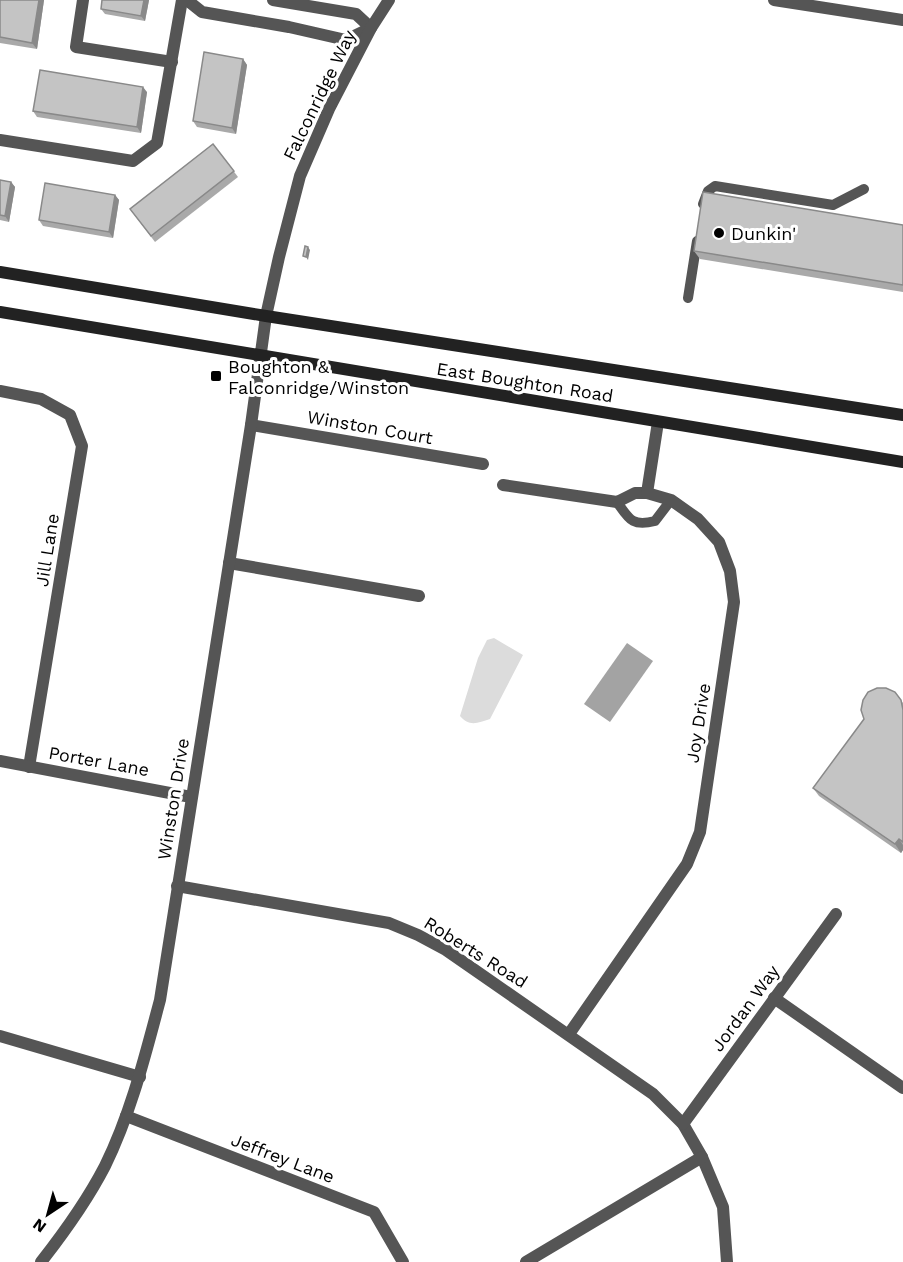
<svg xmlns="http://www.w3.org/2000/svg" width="903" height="1262" font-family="'Work Sans',sans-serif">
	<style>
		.green { fill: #dcdcdc }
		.water { fill: #a3a3a3 }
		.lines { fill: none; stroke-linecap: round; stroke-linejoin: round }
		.lane { stroke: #555; stroke-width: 10 }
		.street { stroke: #555; stroke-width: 12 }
		.secondary { stroke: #222; stroke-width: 12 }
		.wall { fill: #a9a9a9 }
		.shaded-wall { fill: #898989 }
		.building { fill: #c4c4c4; stroke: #898989; stroke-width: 1.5 }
		.poi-dot { fill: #000; stroke: #fff; stroke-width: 2 }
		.labels { text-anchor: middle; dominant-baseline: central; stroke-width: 6; stroke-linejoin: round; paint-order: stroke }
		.street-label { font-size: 18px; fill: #000; stroke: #fff }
		.poi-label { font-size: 18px; fill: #000; stroke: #fff; text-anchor: start }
	</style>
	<rect width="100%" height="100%" fill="#fff"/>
	<path class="green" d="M494,638L523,655L490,719C478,723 469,727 460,716L478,658L487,640Z"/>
	<polygon class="water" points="627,643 653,661 610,722 584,704"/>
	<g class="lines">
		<g class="lane">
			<polyline points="703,204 708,191 715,186 833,205 864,189"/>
			<polyline points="688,298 697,241"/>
			<path d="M617,502C629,519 632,527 655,521L671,500"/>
		</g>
		<g class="street">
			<polyline points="83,0 76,47 172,62"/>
			<polyline points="187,0 202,12 289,27 346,40 371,28 356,14 273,0"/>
			<polyline points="774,0 903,20"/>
			<polyline points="0,140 133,161 157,143 182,0"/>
			<polyline points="0,391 41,399 70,415 82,446 29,767"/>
			<polyline points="251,425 483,464"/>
			<polyline points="503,485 617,502 635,493 647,493"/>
			<polyline points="229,563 419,596"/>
			<polyline points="0,761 191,797"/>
			<polyline points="177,886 389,923 418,935 446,950 653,1094 683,1124 702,1157 723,1207 727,1262"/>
			<polyline points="774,998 903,1088"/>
			<polyline points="569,1034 687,864 700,832 734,602 730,571 719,542 698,519 671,500 647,493 658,422"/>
			<polyline points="0,1036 140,1077"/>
			<polyline points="126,1116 374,1212 403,1262"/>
			<polyline points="683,1124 836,914"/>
			<path d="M41,1262C63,1234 89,1197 105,1166C131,1113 145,1056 160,1000L251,425L266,316L279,257L300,176L329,109L371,28L389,0"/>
			<polyline points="526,1262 702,1157"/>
		</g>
		<g class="secondary">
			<polyline points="0,272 266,316 903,415"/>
			<polyline points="0,312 903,462"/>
		</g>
	</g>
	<g class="wall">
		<polygon points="0,0 44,0 37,49 0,43"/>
		<polygon points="102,0 149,0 145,21 105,14 101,9"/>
		<polygon points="243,59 247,65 236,134 197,127 193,121"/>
		<polygon points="147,92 141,133 37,117 33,111"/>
		<polygon points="213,144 238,177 155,242 130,209"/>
		<polygon points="0,180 11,182 15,187 9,222 0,220"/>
		<polygon points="115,195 119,200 113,238 43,226 39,220"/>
		<polygon points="903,225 903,292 700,259 694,251"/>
		<polygon points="895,692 903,703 903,850 901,853 819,796 813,788"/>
	</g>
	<g class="shaded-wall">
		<polygon points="39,0 44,0 37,49 32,43"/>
		<polygon points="144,0 149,0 145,21 141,16"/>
		<polygon points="243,59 247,65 236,134 232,128"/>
		<polygon points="143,87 147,92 141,133 137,127"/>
		<polygon points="11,182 15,187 9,222 5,216"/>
		<polygon points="115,195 119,200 113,238 109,232"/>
		<polygon points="308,247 310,250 308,260 306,257"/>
		<polygon points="899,839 903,845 903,850 901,853 895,844"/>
	</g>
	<g class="building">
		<polygon points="0,0 39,0 32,43 0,37"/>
		<polygon points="102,0 144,0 141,16 101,9"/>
		<polygon points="204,52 243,59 232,128 193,121"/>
		<polygon points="40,70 143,87 137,127 33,111"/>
		<polygon points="213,144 234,171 151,236 130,209"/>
		<polygon points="0,180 11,182 5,216 0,215"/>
		<polygon points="45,183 115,195 109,232 39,220"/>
		<polygon points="703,192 903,225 903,285 694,251"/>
		<polygon points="305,246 308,247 306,257 303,256"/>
		<polygon points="877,688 886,688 895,692 901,700 903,710 903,842 899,839 895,844 813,788 864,719 861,710 863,700 868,692"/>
	</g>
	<g class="poi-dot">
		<circle cx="719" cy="233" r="6"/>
		<rect x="210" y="370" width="12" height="12" rx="3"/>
	</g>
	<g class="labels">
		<g class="street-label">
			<text transform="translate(319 95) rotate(-64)">Falconridge Way</text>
			<text transform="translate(525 382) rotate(9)">East Boughton Road</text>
			<text transform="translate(370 427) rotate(10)">Winston Court</text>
			<text transform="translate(47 550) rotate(-81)">Jill Lane</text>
			<text transform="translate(698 723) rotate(-81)">Joy Drive</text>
			<text transform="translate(99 761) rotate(10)">Porter Lane</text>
			<text transform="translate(173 799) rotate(-81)">Winston Drive</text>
			<text transform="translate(476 952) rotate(32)">Roberts Road</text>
			<text transform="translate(745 1008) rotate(-54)">Jordan Way</text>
			<text transform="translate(283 1158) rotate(21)">Jeffrey Lane</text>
		</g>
		<g class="poi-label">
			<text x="731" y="233">Dunkin'</text>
			<text x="228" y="366">Boughton &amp;<tspan x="228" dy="21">Falconridge/Winston</tspan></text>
		</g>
	</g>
	<g transform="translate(48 1214) rotate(216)" stroke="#ffffff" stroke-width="4.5" paint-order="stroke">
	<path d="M0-4.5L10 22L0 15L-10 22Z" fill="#000000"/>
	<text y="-9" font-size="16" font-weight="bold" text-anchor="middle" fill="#000000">N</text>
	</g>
</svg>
